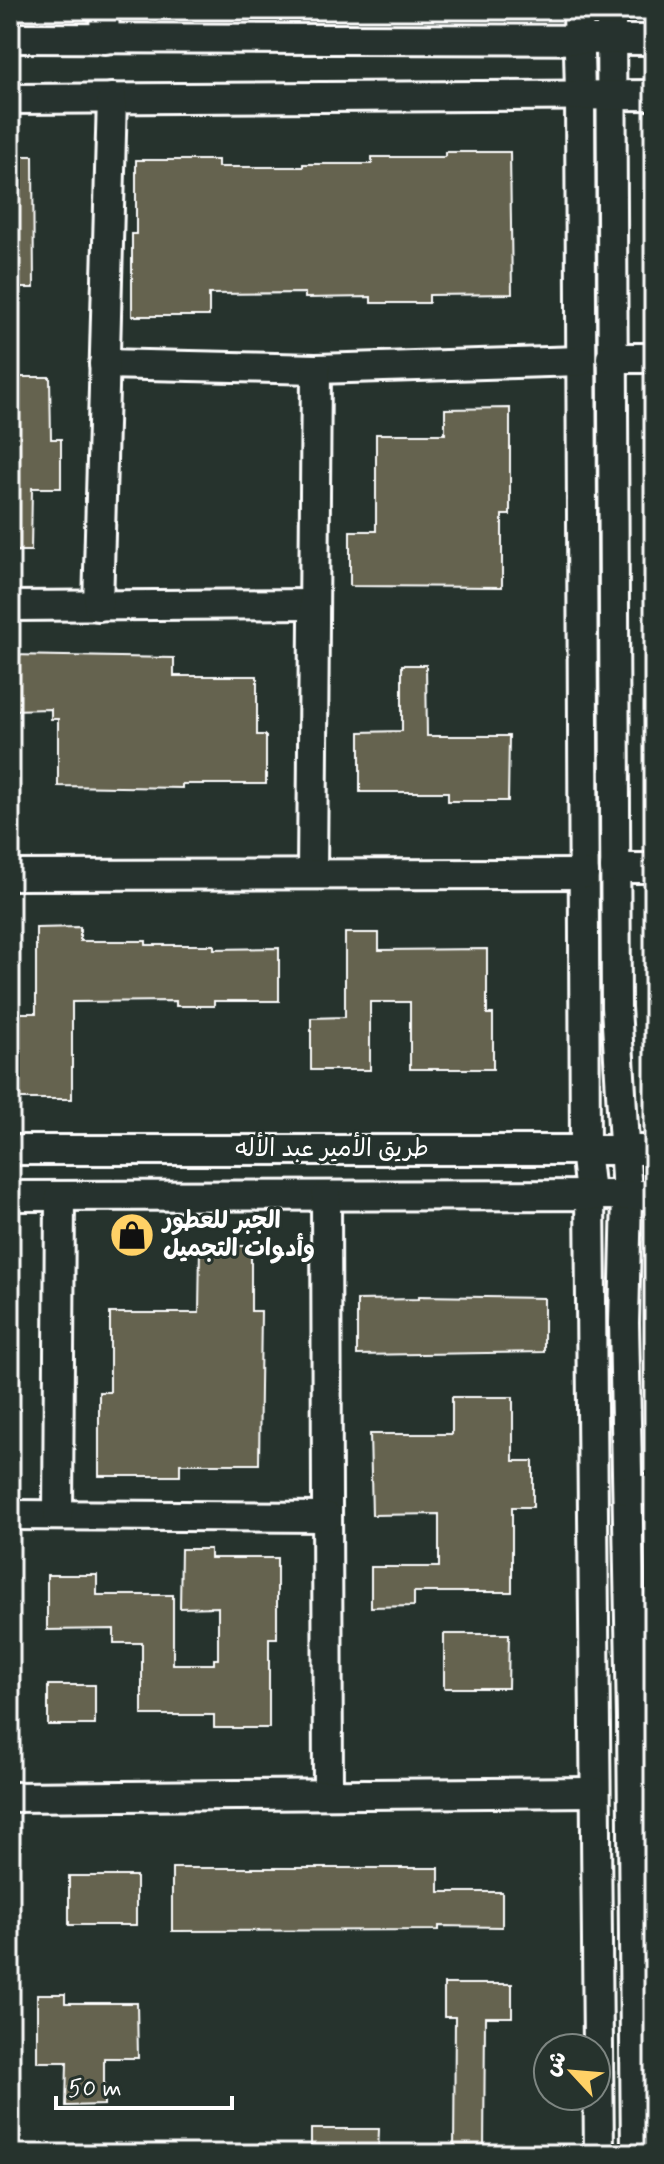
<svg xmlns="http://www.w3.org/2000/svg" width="664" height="2164" font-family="Mynerve,'Playpen Sans Arabic',sans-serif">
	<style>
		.building { fill: #65644f; stroke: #fff; stroke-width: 2 }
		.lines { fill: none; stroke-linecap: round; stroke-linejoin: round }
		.minor-casing { stroke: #fff; stroke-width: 34 }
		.minor { stroke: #26332d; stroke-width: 28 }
		.labels { text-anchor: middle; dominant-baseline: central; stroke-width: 6; stroke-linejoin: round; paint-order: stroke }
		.street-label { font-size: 24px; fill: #fff; stroke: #26332d }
		.poi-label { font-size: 24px; font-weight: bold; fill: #fff; stroke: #26332d; text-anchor: start }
	</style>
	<rect width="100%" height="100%" fill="#26332d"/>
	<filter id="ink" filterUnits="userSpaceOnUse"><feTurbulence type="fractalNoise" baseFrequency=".0125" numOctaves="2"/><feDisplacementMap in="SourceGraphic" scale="16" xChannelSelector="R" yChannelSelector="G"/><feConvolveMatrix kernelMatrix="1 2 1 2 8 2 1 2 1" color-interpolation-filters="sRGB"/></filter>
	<g filter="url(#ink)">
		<g class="building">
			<polygon points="445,152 510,152 512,294 429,295 429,303 371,303 371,297 305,298 305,293 209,294 209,316 132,316 132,234 136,234 136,160 218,160 218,167 303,167 303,164 372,164 372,157 445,157"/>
			<polygon points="10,156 33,156 34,288 10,288"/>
			<polygon points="10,377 50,377 51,439 61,439 61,488 32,488 31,551 10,551"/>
			<polygon points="510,408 510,515 502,515 502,587 350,586 350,531 376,531 376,434 445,434 445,409"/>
			<polygon points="10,655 174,658 174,676 257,676 257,735 266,735 266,784 182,784 182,788 58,786 58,719 51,719 51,709 10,710"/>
			<polygon points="402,665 426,665 427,736 509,736 508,801 448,801 448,792 360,792 360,732 402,731"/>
			<polygon points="80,927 80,941 146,941 146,945 214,945 214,949 279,948 279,1001 214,1001 214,1006 176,1006 176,1001 72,1002 72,1099 19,1099 19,1013 36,1013 36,928"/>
			<polygon points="345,933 379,933 379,950 487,949 487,1014 493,1014 493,1069 410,1069 410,1002 370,1002 370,1070 311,1070 311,1018 345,1017"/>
			<polygon points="200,1246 251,1246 251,1311 261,1311 259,1464 180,1464 180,1476 99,1476 99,1392 110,1392 110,1313 199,1313"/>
			<polygon points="419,1296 544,1298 544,1352 357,1355 357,1300 419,1299"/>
			<polygon points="452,1397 513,1397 513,1461 533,1461 533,1507 512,1507 512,1592 414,1592 414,1606 371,1607 371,1567 439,1567 439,1514 372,1515 370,1434 452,1434"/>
			<polygon points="181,1549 210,1549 210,1558 277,1558 277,1638 269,1638 269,1728 214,1728 214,1715 142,1715 142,1643 114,1643 114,1629 47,1630 47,1575 97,1575 97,1595 173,1595 173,1664 214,1664 214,1659 218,1659 218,1607 180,1608"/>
			<polygon points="444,1634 509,1634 508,1688 444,1688"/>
			<rect x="48" y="1685" width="47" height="40"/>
			<polygon points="172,1868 439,1868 439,1892 502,1892 502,1927 439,1926 439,1930 172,1931"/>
			<rect x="69" y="1876" width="67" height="49"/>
			<polygon points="444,1984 512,1984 512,2017 485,2017 484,2154 454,2154 455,2017 444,2017"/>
			<polygon points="37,1994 65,1994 65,2003 137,2003 138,2058 104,2058 104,2105 66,2106 67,2062 37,2062"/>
			<polygon points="311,2129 379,2129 378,2154 311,2154"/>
		</g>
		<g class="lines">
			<g class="minor-casing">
				<g id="minor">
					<polyline points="104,10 105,39"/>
					<polyline points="578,10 580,93 585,1149 590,1194 599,2154"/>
					<polyline points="611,10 616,1007 627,1195 624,1323 632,1719 636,2154"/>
					<polyline points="10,38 654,40"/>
					<polyline points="10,99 654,95"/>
					<polyline points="611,358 654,358"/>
					<polyline points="104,364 316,369 581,361"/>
					<polyline points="10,606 314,604"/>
					<polyline points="98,606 112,98"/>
					<polyline points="615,868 654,868"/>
					<polyline points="312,874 316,369"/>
					<polyline points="10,875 584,874"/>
					<polyline points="10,1150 654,1150"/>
					<polyline points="10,1196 654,1195"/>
					<polyline points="326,1196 328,1794"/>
					<polyline points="628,1490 654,1490"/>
					<polyline points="10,1515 327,1517"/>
					<polyline points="58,1515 60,1197"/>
					<polyline points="10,1797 595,1792"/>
				</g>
			</g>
			<use href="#minor" class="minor"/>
		</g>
	</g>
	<defs>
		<g id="shop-disc" transform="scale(2.3)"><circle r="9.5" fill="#ffd166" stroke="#26332d"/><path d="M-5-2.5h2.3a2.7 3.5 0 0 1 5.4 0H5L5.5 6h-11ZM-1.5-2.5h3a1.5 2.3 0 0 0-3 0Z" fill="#111"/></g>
	</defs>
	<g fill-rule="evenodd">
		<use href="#shop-disc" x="132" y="1235"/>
	</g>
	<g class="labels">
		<g class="street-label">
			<text x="332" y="1149">طريق الأمير عبد الأله</text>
		</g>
		<g class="poi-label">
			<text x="163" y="1221">الجبر للعطور<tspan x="163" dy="28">وأدوات التجميل</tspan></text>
		</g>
	</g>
	<rect width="664" height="2164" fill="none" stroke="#26332d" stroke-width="40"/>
	<rect x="20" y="20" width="624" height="2124" fill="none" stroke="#fff" stroke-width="3" filter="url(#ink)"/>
	<g transform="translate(572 2072) rotate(296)"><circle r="38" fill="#26332d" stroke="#7d8581" stroke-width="2"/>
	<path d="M0-6L14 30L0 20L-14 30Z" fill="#ffd166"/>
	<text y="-12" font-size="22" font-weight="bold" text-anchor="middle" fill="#ffffff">ش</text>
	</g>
	<path d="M56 2096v12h176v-12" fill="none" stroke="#ffffff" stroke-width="4"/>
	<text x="68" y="2096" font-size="24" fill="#ffffff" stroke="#26332d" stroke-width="6" paint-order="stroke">50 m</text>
</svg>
